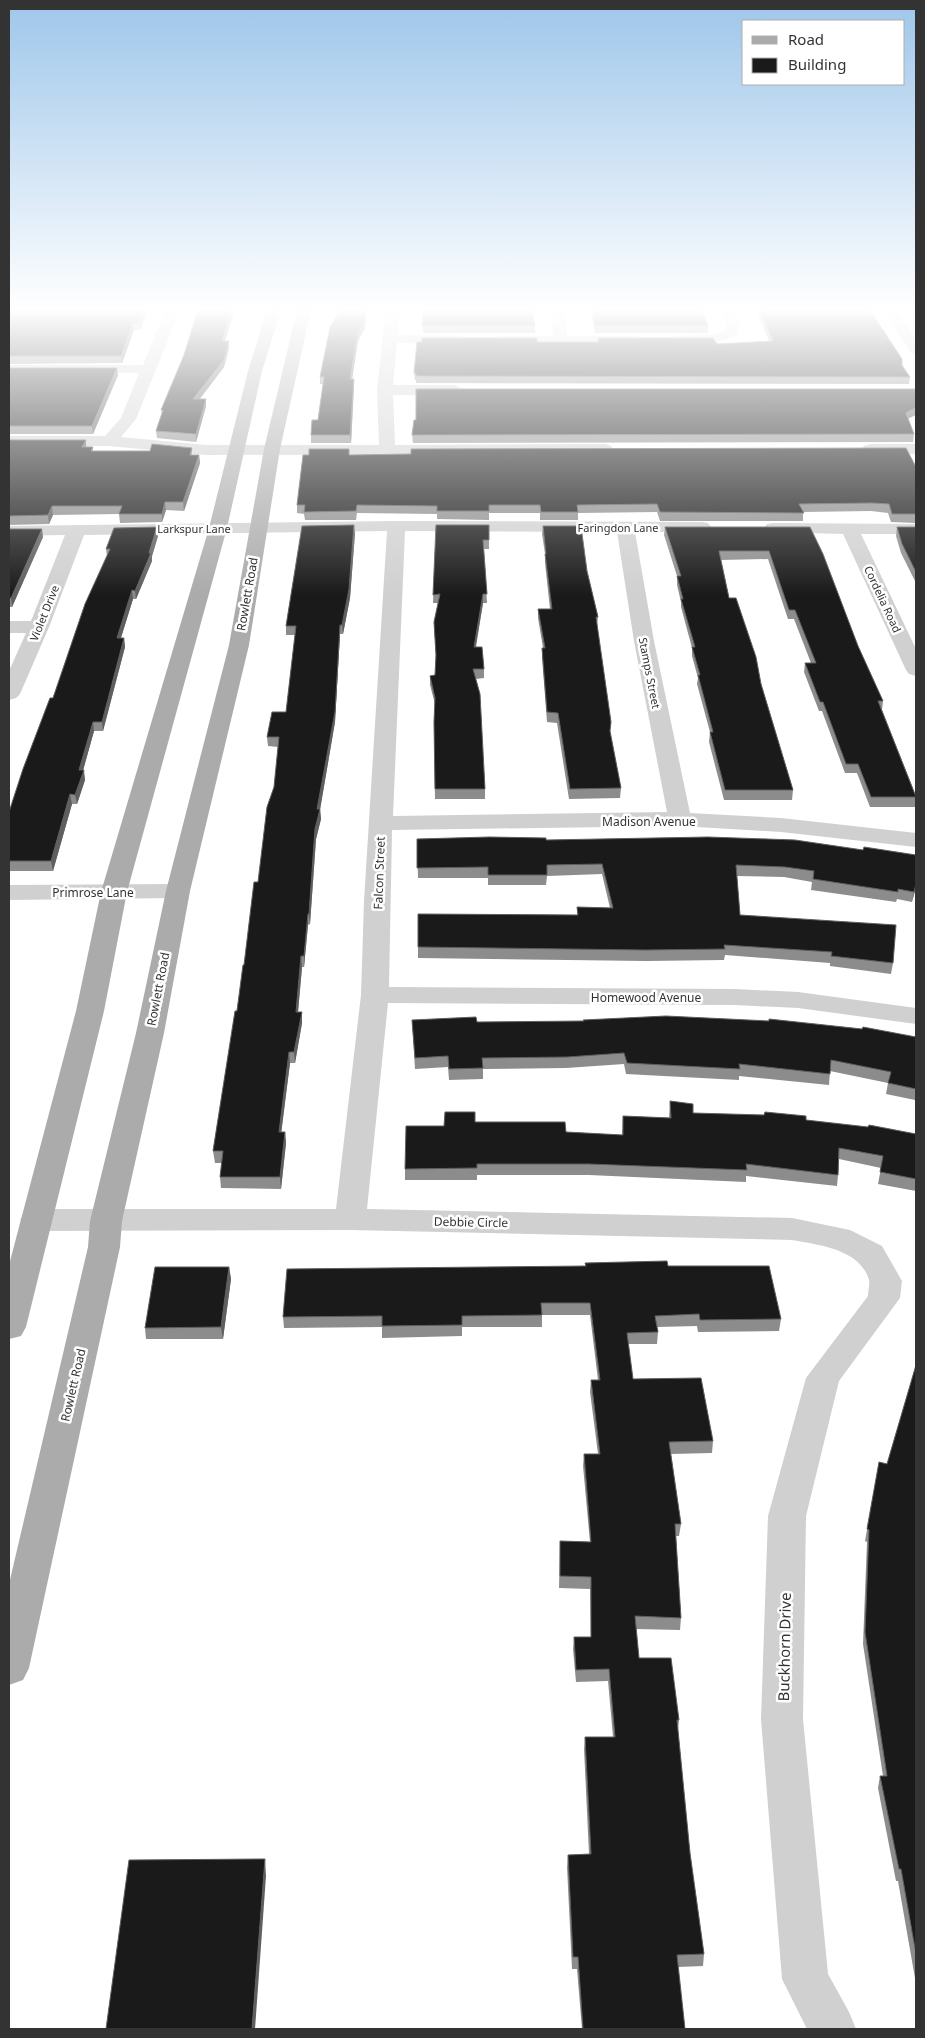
<svg xmlns="http://www.w3.org/2000/svg" width="925" height="2038" font-family="'Noto Sans',sans-serif">
	<style>
		.lines { fill: none; stroke-linecap: round; stroke-linejoin: round }
		.minor { fill: #d0d0d0; fill-rule: evenodd }
		.major { fill: #ababab; fill-rule: evenodd }
		.wall { fill: #8c8c8c }
		.shaded-wall { fill: #5f5f5f }
		.building { fill: #1a1a1a; stroke: #5f5f5f }
		.labels { text-anchor: middle; dominant-baseline: central; stroke-width: 5; stroke-linejoin: round; paint-order: stroke }
		.far-street-label { font-size: 11px; fill: #333; stroke: #fff }
		.street-label { font-size: 12px; fill: #333; stroke: #fff }
		.near-street-label { font-size: 15px; fill: #333; stroke: #fff }
	</style>
	<rect width="100%" height="100%" fill="#fff"/>
	<g class="lines">
		<g class="minor">
			<polygon points="69,310 180,310 136,419 121,437 206,445 379,445 377,390 386,310 400,310 398,335 459,336 464,337 466,340 464,343 459,344 397,343 393,385 454,385 459,387 462,390 459,393 454,395 393,395 395,445 605,444 611,446 613,449 611,452 605,454 206,455 109,446 9,446 9,436 105,436 121,418 139,373 9,373 9,365 143,365 164,314 76,314"/>
			<polygon points="550,310 564,310 567,336 634,336 639,337 641,340 639,343 634,344 499,344 494,343 492,340 494,337 499,336 553,336"/>
			<polygon points="721,310 735,310 740,324 736,336 713,343 677,344 672,343 670,340 672,337 677,336 712,335 725,330 726,322"/>
			<polygon points="883,310 897,310 916,339 916,354 911,353"/>
			<polygon points="870,444 916,444 916,454 864,452 862,449 864,446"/>
			<path d="M396,521L702,522L708,523L711,527L708,531L702,532H635L654,641L690,813L781,818L916,833V847L781,832L680,826L392,830L389,987L735,989L798,992L916,1008V1024L798,1008L735,1005L388,1003L367,1209L792,1218L850,1230L882,1246L902,1281L900,1298L839,1381L806,1516L803,1719L828,1974L849,2012L856,2029H807L782,1979L761,1719L768,1516L806,1378L868,1296C868,1291 870,1284 869,1280C860,1249 819,1245 792,1240L350,1230L36,1231L25,1227L20,1220L25,1213L36,1209H336L361,995L364,901L387,531L84,535L49,627L20,694L16,698L9,700V671L26,633H9V621H31L65,535L9,536V526ZM405,531L617,532L634,641L667,812L393,816Z"/>
			<polygon points="773,523 916,524 916,534 861,534 916,649 916,676 909,674 906,670 843,534 767,532 764,528 767,524"/>
			<polygon points="178,884 187,886 190,891 187,896 178,898 9,900 9,885"/>
		</g>
		<g class="major">
			<polygon points="267,310 281,310 262,371 227,528 127,892 104,1011 26,1327 21,1336 9,1339 9,1265 76,1011 101,892 209,528 248,371"/>
			<polygon points="297,310 311,310 280,449 249,645 190,891 164,1033 122,1221 120,1247 29,1668 23,1680 9,1685 9,1584 88,1247 90,1221 136,1033 166,891 229,645 264,449"/>
		</g>
	</g>
	<g class="wall">
		<polygon points="9,310 145,310 145,316 140,330 134,330 122,363 9,364"/>
		<polygon points="198,310 235,310 225,341 229,341 229,348 224,367 200,399 206,399 206,406 196,442 157,438 156,431 162,414 161,410 184,355"/>
		<polygon points="340,310 367,310 365,328 358,341 352,379 354,386 351,443 311,443 311,435 318,420 323,384 320,384 320,377"/>
		<polygon points="423,310 535,326 535,333 423,333"/>
		<polygon points="590,310 702,310 708,326 708,333 595,333"/>
		<polygon points="756,310 870,310 910,377 909,384 416,383 416,380 415,380 414,373 537,342 597,342 598,338 717,344 769,341"/>
		<polygon points="9,368 118,375 93,434 9,434"/>
		<polygon points="908,419 914,434 913,442 413,443 412,435"/>
		<polygon points="9,440 93,447 93,451 150,451 192,448 192,455 199,455 200,463 184,511 166,510 162,522 120,523 119,514 53,515 49,524 9,525"/>
		<polygon points="309,455 349,455 916,467 916,523 891,522 888,513 871,511 803,512 803,521 660,521 657,512 578,513 578,520 540,520 540,513 489,513 489,520 437,519 437,514 357,513 356,520 305,520 304,514 297,513 297,505"/>
		<polygon points="436,525 489,540 489,549 484,549 487,603 483,603 476,647 484,669 484,678 476,679 485,789 485,799 435,799 434,722 435,704 430,685 430,676 435,675 436,659 434,622 438,603 433,603"/>
		<polygon points="543,526 587,571 598,617 597,626 610,734 621,788 620,798 569,799 557,723 547,722 542,657 542,648 543,648 538,618 538,609 550,609 545,563 545,554 542,534"/>
		<polygon points="665,527 810,527 858,646 883,701 882,710 916,796 915,807 870,807 857,773 845,773 822,711 819,711 804,672 805,663 811,663 794,619 788,619 768,559 721,560 729,598 761,684 793,790 792,800 724,800 709,742 710,732 697,684 698,678 692,656 692,648 681,607 681,602 677,585 677,576 664,535"/>
		<polygon points="897,527 916,527 916,583 901,553 896,536"/>
		<polygon points="9,529 43,537 12,607 9,607"/>
		<polygon points="355,533 350,598 343,634 340,634 335,722 320,809 321,819 316,839 310,924 308,925 304,967 302,967 298,1012 302,1012 302,1023 295,1063 290,1063 281,1132 285,1132 286,1143 281,1189 221,1188 220,1177 222,1163 215,1163 213,1151 274,787 278,747 268,746 267,737 286,712 295,635 286,635 286,626"/>
		<polygon points="158,536 152,556 152,561 136,599 133,599 121,638 124,638 125,647 103,731 94,731 83,770 85,780 77,804 72,804 53,871 9,871 9,812 107,556 106,549"/>
		<polygon points="417,839 546,840 863,850 916,855 916,887 912,902 897,899 896,902 811,890 812,882 784,877 737,876 740,915 893,963 891,974 830,966 830,963 725,955 724,960 646,961 418,958 418,914 577,915 577,907 610,908 602,874 547,876 546,885 488,885 488,878 418,878"/>
		<polygon points="412,1020 916,1037 916,1098 915,1100 886,1094 888,1083 830,1071 829,1085 739,1076 739,1080 626,1074 624,1064 566,1068 483,1069 483,1079 449,1080 448,1067 415,1069"/>
		<polygon points="670,1101 693,1113 806,1120 916,1134 916,1191 878,1184 881,1168 839,1159 838,1175 837,1186 746,1176 746,1182 589,1175 477,1175 477,1180 405,1180 405,1169 444,1126 475,1122 566,1132 622,1135 623,1116 669,1118"/>
		<polygon points="585,1263 668,1266 781,1319 779,1331 698,1332 697,1326 657,1327 658,1332 657,1344 628,1344 633,1379 713,1441 712,1453 671,1454 681,1524 679,1536 676,1536 681,1618 680,1630 636,1629 639,1658 679,1720 678,1730 690,1853 704,1954 703,1966 678,1967 685,2029 582,2029 577,1969 572,1969 567,1867 568,1855 589,1854 584,1749 585,1737 613,1737 608,1681 576,1682 573,1649 574,1637 591,1637 590,1589 559,1588 560,1541 590,1542 583,1466 584,1454 598,1454 590,1392 591,1380 598,1380 590,1315 542,1315 542,1327 462,1327 462,1336 382,1338 382,1327 284,1328 283,1317 585,1266"/>
		<polygon points="229,1267 231,1279 223,1339 146,1339 145,1328"/>
		<polygon points="916,1365 916,1984 898,1881 896,1881 878,1788 880,1776 883,1776 863,1644 867,1542 865,1541 879,1462 887,1464"/>
	</g>
	<g class="shaded-wall">
		<polygon points="145,310 145,316 140,330 139,323"/>
		<polygon points="232,310 235,310 222,348 222,341"/>
		<polygon points="366,310 367,310 365,328 358,341 351,386 350,379 358,333"/>
		<polygon points="133,324 134,330 122,363 121,356"/>
		<polygon points="229,341 229,348 224,367 194,406 193,399"/>
		<polygon points="117,368 118,375 93,434 92,426"/>
		<polygon points="354,379 354,386 351,443 350,435"/>
		<polygon points="206,399 206,406 196,442 196,434"/>
		<polygon points="916,408 916,415 905,420 906,413"/>
		<polygon points="86,440 86,448 82,447"/>
		<polygon points="199,455 200,463 184,511 183,502"/>
		<polygon points="165,502 166,510 162,522 162,514"/>
		<polygon points="52,506 53,515 49,524 48,515"/>
		<polygon points="354,525 355,533 350,598 343,634 342,625"/>
		<polygon points="157,527 158,536 152,556 152,561 136,599 135,591 149,553"/>
		<polygon points="42,529 43,537 12,607 11,598"/>
		<polygon points="132,590 133,599 118,647 117,638"/>
		<polygon points="483,594 483,603 474,656 474,647"/>
		<polygon points="340,625 340,634 335,722 319,816 320,809 321,819 316,839 310,924 309,914 315,829"/>
		<polygon points="124,638 125,647 103,731 102,722"/>
		<polygon points="93,722 94,731 81,778 84,770 85,780 77,804 75,795 79,770"/>
		<polygon points="70,794 72,804 53,871 51,861"/>
		<polygon points="916,884 916,887 912,902 914,892"/>
		<polygon points="308,914 308,925 304,967 304,956"/>
		<polygon points="301,956 302,967 297,1023 296,1012"/>
		<polygon points="302,1012 302,1023 295,1063 294,1052"/>
		<polygon points="289,1052 290,1063 280,1143 279,1132"/>
		<polygon points="285,1132 286,1143 281,1189 280,1177"/>
		<polygon points="229,1267 231,1279 223,1339 221,1327"/>
		<polygon points="265,1859 266,1876 255,2029 252,2029"/>
	</g>
	<g class="building">
		<polygon points="9,310 145,310 139,323 133,324 121,356 9,356"/>
		<polygon points="198,310 232,310 222,341 229,341 224,360 193,399 206,399 196,434 156,431 163,410 161,410 184,355"/>
		<polygon points="340,310 366,310 365,321 358,333 350,379 354,379 350,435 311,435 312,420 318,420 324,377 320,377 330,327"/>
		<polygon points="423,310 532,310 535,326 422,326"/>
		<polygon points="592,310 702,310 708,326 595,326"/>
		<polygon points="759,310 870,310 902,359 902,366 910,377 416,376 416,373 414,373 417,342 422,342 422,338 537,338 537,342 599,342 598,338 713,338 717,344 773,341"/>
		<polygon points="9,368 117,368 92,426 9,426"/>
		<polygon points="416,389 916,389 916,408 906,413 914,434 412,435 414,420 416,420"/>
		<polygon points="9,440 86,440 82,447 93,447 91,451 150,451 152,444 192,448 190,455 199,455 183,502 165,502 162,514 119,514 122,506 52,506 48,515 9,516"/>
		<polygon points="906,448 916,467 916,514 892,514 889,504 872,503 799,504 804,513 660,512 657,504 577,505 578,512 541,512 540,505 489,505 489,511 437,511 437,506 357,505 356,511 304,512 305,505 297,505 303,455 309,455 309,449 349,449 349,455 411,454 411,449"/>
		<polygon points="354,525 349,589 342,625 340,625 335,712 317,809 320,809 315,829 309,914 308,914 304,956 301,956 296,1012 302,1012 294,1052 289,1052 279,1132 285,1132 280,1177 220,1177 223,1151 213,1151 235,1011 237,1011 243,965 244,965 254,882 258,882 267,807 274,787 279,737 267,737 272,712 286,712 296,626 286,626 302,526"/>
		<polygon points="436,525 489,525 489,540 483,540 487,594 483,594 474,647 482,647 484,669 473,669 480,694 485,789 435,789 434,722 435,698 430,676 435,675 436,655 434,622 440,594 433,595"/>
		<polygon points="543,526 581,526 587,571 598,617 596,617 611,722 610,731 621,788 570,789 558,713 547,712 542,648 545,648 538,609 552,609 545,554 546,554"/>
		<polygon points="157,527 149,553 151,553 135,591 132,590 117,638 124,638 102,722 93,722 79,770 84,770 75,795 70,794 51,861 9,861 9,812 23,769 50,698 53,698 85,604 110,549 106,549 114,528"/>
		<polygon points="665,527 810,527 823,554 858,646 883,701 878,701 916,797 871,797 858,764 846,764 823,702 820,702 805,663 816,663 795,610 789,610 769,551 719,551 729,598 736,598 756,657 761,684 793,790 725,790 710,732 713,732 698,675 700,675 692,647 695,647 681,599 683,599 677,576 681,576"/>
		<polygon points="897,527 916,527 916,572 902,544"/>
		<polygon points="9,529 42,529 11,598 9,598"/>
		<polygon points="489,837 546,838 546,840 708,837 795,840 863,850 864,847 916,855 916,884 914,892 898,889 898,892 813,879 814,871 785,867 736,865 740,915 896,925 893,963 831,956 832,952 724,945 725,949 646,950 418,947 418,914 578,915 577,907 613,908 602,864 547,865 547,875 488,875 488,867 417,868 417,839"/>
		<polygon points="666,1016 769,1021 769,1019 862,1029 863,1027 916,1037 916,1089 888,1083 891,1072 831,1060 830,1074 739,1064 740,1069 627,1063 624,1053 567,1057 482,1058 483,1068 449,1069 448,1056 415,1058 412,1020 476,1017 477,1022 584,1021 583,1020"/>
		<polygon points="670,1101 693,1104 693,1113 764,1115 765,1112 806,1116 806,1120 868,1127 869,1125 916,1134 916,1179 880,1172 883,1156 839,1148 838,1175 746,1164 747,1170 589,1164 477,1164 477,1168 405,1169 406,1126 444,1126 445,1112 475,1112 475,1122 565,1122 566,1132 623,1135 623,1116 671,1118"/>
		<polygon points="667,1261 668,1266 769,1266 781,1319 700,1320 699,1314 655,1316 658,1332 627,1333 633,1379 701,1378 713,1441 669,1442 681,1524 675,1524 681,1618 635,1616 639,1658 671,1658 679,1720 677,1720 690,1853 704,1954 677,1955 685,2029 583,2029 578,1957 573,1957 568,1855 591,1854 585,1737 615,1737 609,1669 576,1670 574,1637 591,1637 591,1577 560,1576 560,1541 591,1542 584,1454 600,1454 591,1380 600,1380 590,1303 541,1303 542,1315 462,1316 462,1325 382,1326 382,1316 283,1317 287,1269 586,1266 585,1263"/>
		<polygon points="155,1267 229,1267 221,1327 145,1328"/>
		<polygon points="916,1365 916,1954 901,1869 899,1869 880,1776 887,1776 865,1632 869,1530 867,1529 879,1462 887,1464"/>
		<polygon points="265,1859 252,2029 106,2029 129,1860"/>
	</g>
	<linearGradient id="sky" x2="0" y2="1"><stop stop-color="#9ec6ea"/><stop offset="0.52" stop-color="#fff"/><stop offset="1" stop-color="#fff" stop-opacity="0"/></linearGradient>
	<rect width="925" height="595" fill="url(#sky)"/>
	<g class="labels">
		<g class="far-street-label">
			<text x="618" y="527">Faringdon Lane</text>
			<text x="194" y="528">Larkspur Lane</text>
			<text transform="translate(883 599) rotate(65)">Cordelia Road</text>
			<text transform="translate(44 613) rotate(-68)">Violet Drive</text>
			<text transform="translate(650 673) rotate(79)">Stamps Street</text>
		</g>
		<g class="street-label">
			<text transform="translate(247 594) rotate(-80)">Rowlett Road</text>
			<text x="649" y="821">Madison Avenue</text>
			<text transform="translate(379 873) rotate(-88)">Falcon Street</text>
			<text x="93" y="892">Primrose Lane</text>
			<text transform="translate(158 989) rotate(-79)">Rowlett Road</text>
			<text x="646" y="997">Homewood Avenue</text>
			<text transform="translate(471 1222) rotate(1)">Debbie Circle</text>
			<text transform="translate(73 1385) rotate(-77)">Rowlett Road</text>
		</g>
		<g class="near-street-label">
			<text transform="translate(784 1647) rotate(-89)">Buckhorn Drive</text>
		</g>
	</g>
	<rect width="925" height="2038" fill="none" stroke="#333333" stroke-width="20"/>
	<rect x="742" y="20" width="162" height="65" fill="#ffffff" stroke="#adadad"/>
	<rect x="752" y="36" width="25" height="8" fill="#ababab" stroke="#adadad"/>
	<text x="788" y="45" font-size="15" fill="#333333">Road</text>
	<rect x="752" y="58" width="25" height="15" fill="#1a1a1a" stroke="#adadad"/>
	<text x="788" y="70" font-size="15" fill="#333333">Building</text>
</svg>
